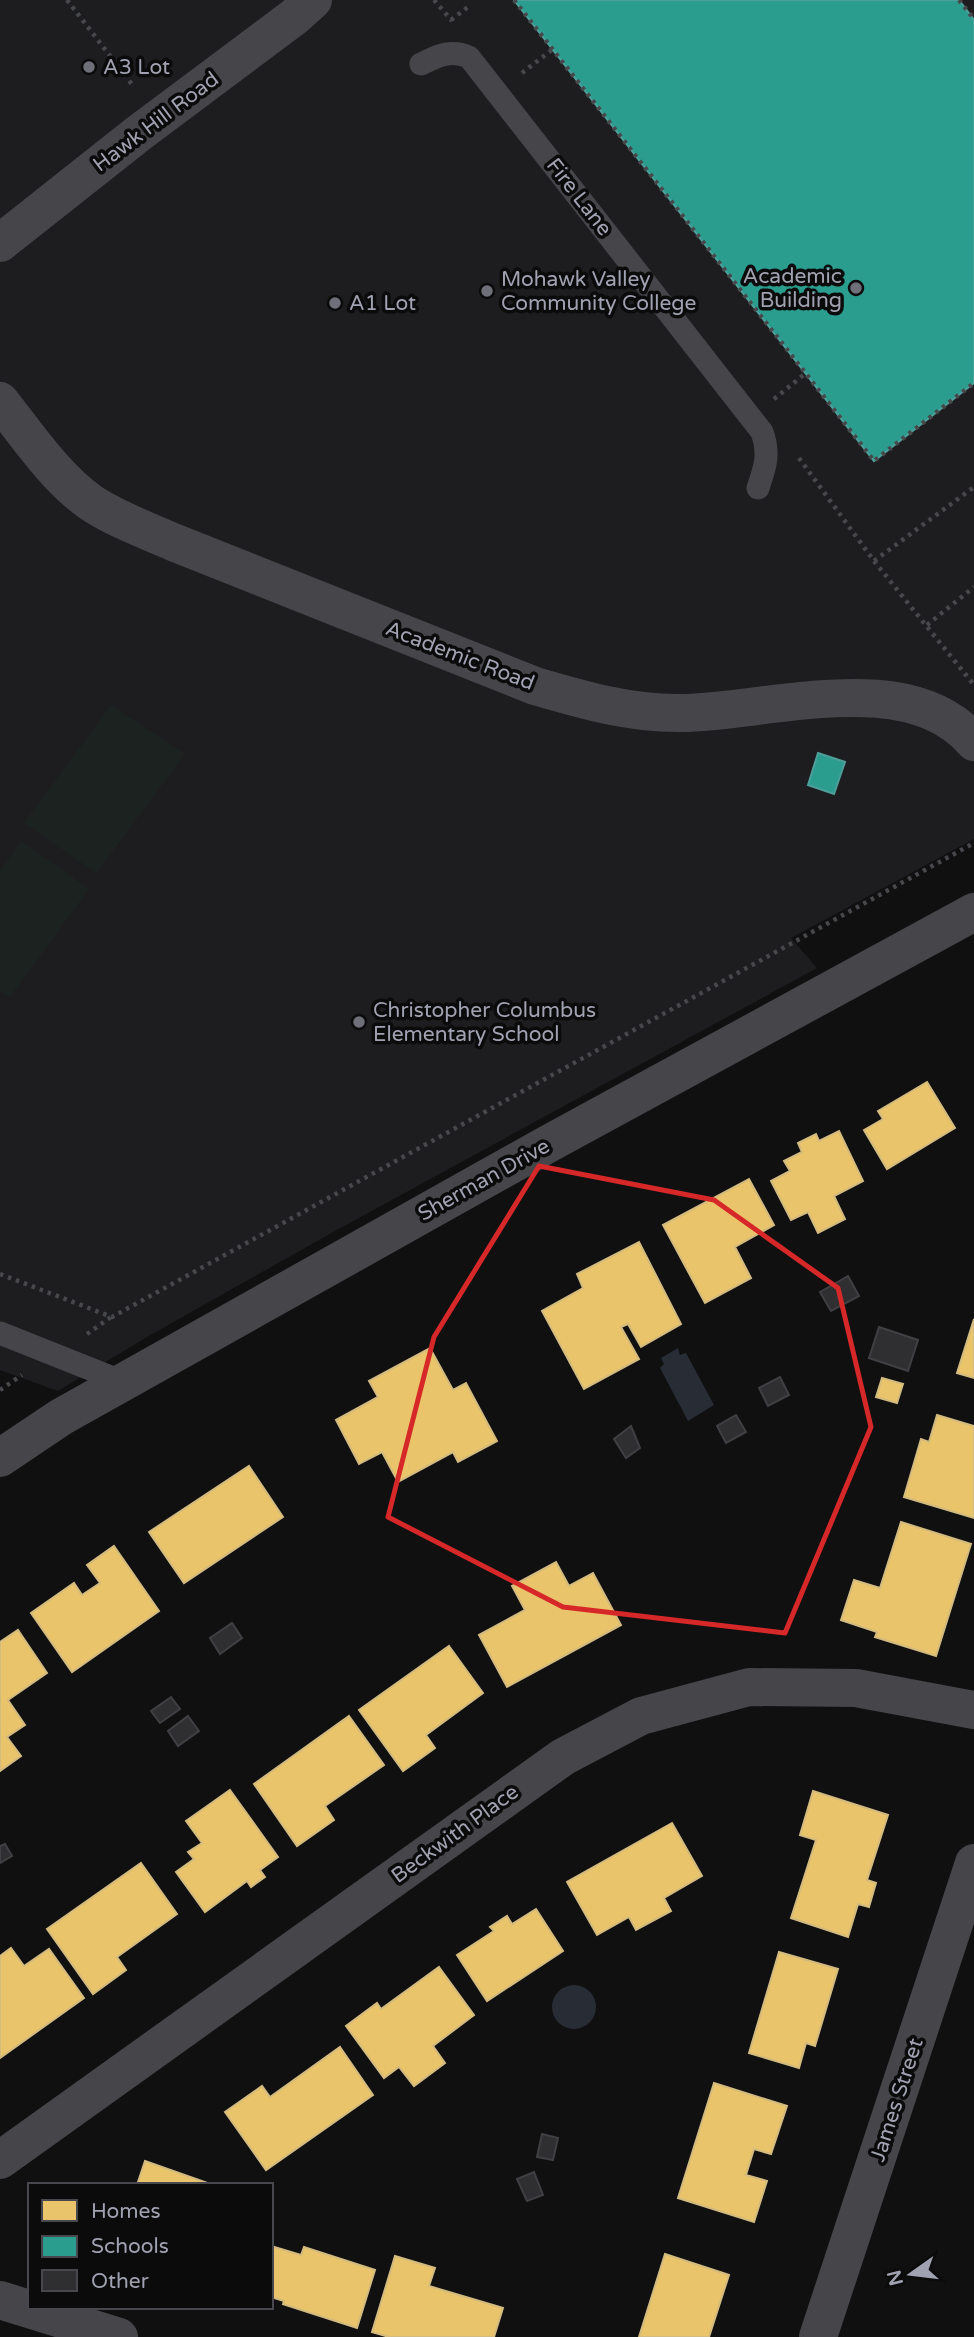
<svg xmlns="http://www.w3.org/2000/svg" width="974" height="2337" font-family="'Varela Round',sans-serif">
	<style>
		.built { fill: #1d1d1f }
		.green { fill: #1c221f }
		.water { fill: #282c35 }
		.homes { fill: #e9c46a; stroke: #d3ba7f; stroke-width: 2 }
		.schools { fill: #2a9d8f; stroke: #4e9e99; stroke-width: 2 }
		.building { fill: #2f2f31; stroke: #404044; stroke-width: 2 }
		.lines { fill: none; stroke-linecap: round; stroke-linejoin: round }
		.path { stroke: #47484b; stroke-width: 4.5; stroke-dasharray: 3.5 5; stroke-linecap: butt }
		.lane { stroke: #46464a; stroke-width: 23 }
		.street { stroke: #46464a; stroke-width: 38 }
		.marked { fill: none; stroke: #d62828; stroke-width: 5; stroke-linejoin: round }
		.poi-dot { fill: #6e6f79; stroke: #0b0b0c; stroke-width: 2.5 }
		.labels { text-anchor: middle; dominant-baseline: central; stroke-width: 7; stroke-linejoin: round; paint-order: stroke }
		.poi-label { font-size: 21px; fill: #a1a2b1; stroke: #0b0b0c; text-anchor: start }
		.street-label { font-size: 21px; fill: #a1a2b1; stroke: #0b0b0c }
	</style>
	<rect width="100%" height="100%" fill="#101011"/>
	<polygon class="built" points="0,0 974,0 974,839 791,938 817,968 335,1231 147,1337 58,1391 0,1370"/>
	<g class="green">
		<polygon points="111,705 185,754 96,873 24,823"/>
		<polygon points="21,841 89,889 10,997 0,991 0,871"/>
	</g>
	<g class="water">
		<polygon points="678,1348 680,1355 686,1353 714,1405 688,1421 660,1368 664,1364 661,1358"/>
		<circle cx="574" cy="2007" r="22"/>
	</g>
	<g class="homes">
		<polygon points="927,1082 955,1128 887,1169 864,1130 883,1119 878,1111"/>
		<polygon points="839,1131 863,1181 834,1196 845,1219 818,1233 808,1212 791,1220 771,1181 790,1171 784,1161 802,1152 798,1143 816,1134 819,1141"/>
		<polygon points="749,1179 774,1225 735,1247 751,1278 705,1303 663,1225"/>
		<polygon points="639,1242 681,1324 641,1347 628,1324 621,1327 639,1359 584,1389 542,1311 583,1288 577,1274"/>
		<polygon points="974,1319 974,1378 957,1373"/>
		<polygon points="430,1348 453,1390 466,1383 497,1441 458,1462 453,1452 398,1482 382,1452 359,1464 336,1420 378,1397 369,1381"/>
		<polygon points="882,1378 903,1384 897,1403 876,1397"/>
		<polygon points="937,1415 974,1426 974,1518 904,1497 921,1439 929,1442"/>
		<polygon points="249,1466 283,1517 184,1583 149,1532"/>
		<polygon points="901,1522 971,1544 936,1656 875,1637 877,1632 841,1620 854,1580 880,1588"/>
		<polygon points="114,1546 159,1611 72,1672 31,1613 74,1583 82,1595 100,1583 87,1565"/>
		<polygon points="556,1562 569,1586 593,1573 621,1625 507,1687 479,1635 525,1610 512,1586"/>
		<polygon points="18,1630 47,1673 8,1700 25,1725 7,1737 21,1756 0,1771 0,1642"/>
		<polygon points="449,1646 483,1693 426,1735 435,1748 403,1771 359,1710"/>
		<polygon points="349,1716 384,1765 325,1806 334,1820 297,1846 254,1784"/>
		<polygon points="230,1790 278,1857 260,1870 265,1877 251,1887 247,1881 205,1912 176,1872 194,1859 188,1852 202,1843 186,1821"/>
		<polygon points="813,1791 888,1815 867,1880 876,1883 869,1907 858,1904 848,1937 791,1918 816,1840 800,1835"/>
		<polygon points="672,1823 702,1876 664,1898 671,1911 636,1930 629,1917 597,1935 567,1882"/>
		<polygon points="141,1863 177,1914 117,1957 126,1970 93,1994 47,1929"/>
		<polygon points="536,1909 563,1951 487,2001 457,1955 494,1931 490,1927 507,1916 512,1924"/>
		<polygon points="11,1948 24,1966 49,1949 84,1998 0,2058 0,1956"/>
		<polygon points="779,1952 838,1969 815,2046 806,2043 799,2068 749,2053"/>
		<polygon points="439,1967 474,2015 433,2046 445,2063 414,2086 399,2067 384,2078 346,2026 377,2003 381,2009"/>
		<polygon points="340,2047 373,2095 266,2170 225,2112 262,2086 270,2097"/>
		<polygon points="714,2083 787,2106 771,2154 754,2149 746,2175 767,2181 754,2222 678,2198"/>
		<polygon points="145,2161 213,2185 137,2185"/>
		<polygon points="271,2246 301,2255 304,2247 375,2270 357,2328 283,2304 284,2301 271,2297"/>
		<polygon points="665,2254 729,2275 709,2337 639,2337"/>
		<polygon points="395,2256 435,2268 429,2286 503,2308 494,2337 389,2337 372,2332"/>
	</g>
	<g class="schools">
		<polygon points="514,0 959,0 974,20 974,383 874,461"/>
		<polygon points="818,753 845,762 834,794 808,785"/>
	</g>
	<g class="building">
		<polygon points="848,1276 859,1296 831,1311 820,1292"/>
		<polygon points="879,1327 918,1340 908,1371 869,1358"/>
		<polygon points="780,1377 789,1395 768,1406 759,1388"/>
		<polygon points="736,1415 746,1432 726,1443 717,1426"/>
		<polygon points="631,1426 640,1448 626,1458 614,1439"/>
		<polygon points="232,1623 242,1638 220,1654 210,1638"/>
		<polygon points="171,1697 180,1709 160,1723 151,1711"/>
		<polygon points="188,1716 199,1731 178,1746 168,1731"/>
		<polygon points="5,1844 12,1856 0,1863 0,1846"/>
		<polygon points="542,2134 558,2138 553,2160 537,2157"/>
		<polygon points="534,2172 543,2195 527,2201 517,2179"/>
	</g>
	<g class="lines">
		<g class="path">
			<polyline points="67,0 134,87"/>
			<polyline points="434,0 452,21"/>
			<polyline points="514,0 874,461 974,383"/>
			<polyline points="959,0 974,19"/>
			<polyline points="451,20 468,7"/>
			<polyline points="522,73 553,49"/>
			<polyline points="774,399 806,373"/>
			<polyline points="799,458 874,561 974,487"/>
			<polyline points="874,561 974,685"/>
			<polyline points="927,625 974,587"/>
			<polyline points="0,1274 112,1317 974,843"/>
			<polyline points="87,1334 111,1317"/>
			<polyline points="0,1390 22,1375"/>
		</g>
		<g class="lane">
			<path d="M421,64C438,56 450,49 469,57L762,432C770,453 765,468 758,488"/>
			<polyline points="0,1333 123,1382"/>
		</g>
		<g class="street">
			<polyline points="0,243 139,133 294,17 313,0"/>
			<path d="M0,401C27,435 54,476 90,502C115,519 146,530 173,542L535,686C583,700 631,714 682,713C769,712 909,665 974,742"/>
			<polyline points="0,1458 61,1417 548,1144 974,912"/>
			<polyline points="0,2160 563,1757 641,1716 749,1687 856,1688 974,1710"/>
			<polyline points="0,2300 119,2337"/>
			<polyline points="818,2337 974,1863"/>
		</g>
	</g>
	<path class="marked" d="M539,1166L714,1200L838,1288L871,1427L785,1633L563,1607L388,1517L434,1337Z"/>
	<g class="poi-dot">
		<circle cx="89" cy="67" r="7"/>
		<circle cx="856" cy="288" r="7"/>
		<circle cx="487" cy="291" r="7"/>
		<circle cx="335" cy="303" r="7"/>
		<circle cx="359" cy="1022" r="7"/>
	</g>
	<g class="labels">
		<g class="poi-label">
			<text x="103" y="67">A3 Lot</text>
			<text x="842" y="276" text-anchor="end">Academic<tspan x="842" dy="24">Building</tspan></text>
			<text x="501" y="279">Mohawk Valley<tspan x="501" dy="24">Community College</tspan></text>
			<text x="349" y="303">A1 Lot</text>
			<text x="373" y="1010">Christopher Columbus<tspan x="373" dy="24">Elementary School</tspan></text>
		</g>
		<g class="street-label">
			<text transform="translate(156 122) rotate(-37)">Hawk Hill Road</text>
			<text transform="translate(579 197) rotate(52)">Fire Lane</text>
			<text transform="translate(460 656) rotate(21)">Academic Road</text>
			<text transform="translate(484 1180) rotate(-29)">Sherman Drive</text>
			<text transform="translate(455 1834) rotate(-36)">Beckwith Place</text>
			<text transform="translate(897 2100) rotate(-72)">James Street</text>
		</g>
	</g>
	<rect x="28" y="2183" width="245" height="126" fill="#0b0b0c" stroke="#47474e" stroke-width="2"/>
	<rect x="42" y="2200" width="35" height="21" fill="#e9c46a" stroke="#47474e" stroke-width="2"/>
	<text x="91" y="2218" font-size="21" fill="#a1a2b1">Homes</text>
	<rect x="42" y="2236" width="35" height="21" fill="#2a9d8f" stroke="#47474e" stroke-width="2"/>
	<text x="91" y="2253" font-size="21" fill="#a1a2b1">Schools</text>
	<rect x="42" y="2270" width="35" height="21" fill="#2f2f31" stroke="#47474e" stroke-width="2"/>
	<text x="91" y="2288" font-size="21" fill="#a1a2b1">Other</text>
	<g transform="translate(911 2274) rotate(256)" stroke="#0b0b0c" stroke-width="5" paint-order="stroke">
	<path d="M0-5L12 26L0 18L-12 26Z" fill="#a1a2b1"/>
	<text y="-10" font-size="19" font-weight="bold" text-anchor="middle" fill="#a1a2b1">N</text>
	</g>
</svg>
